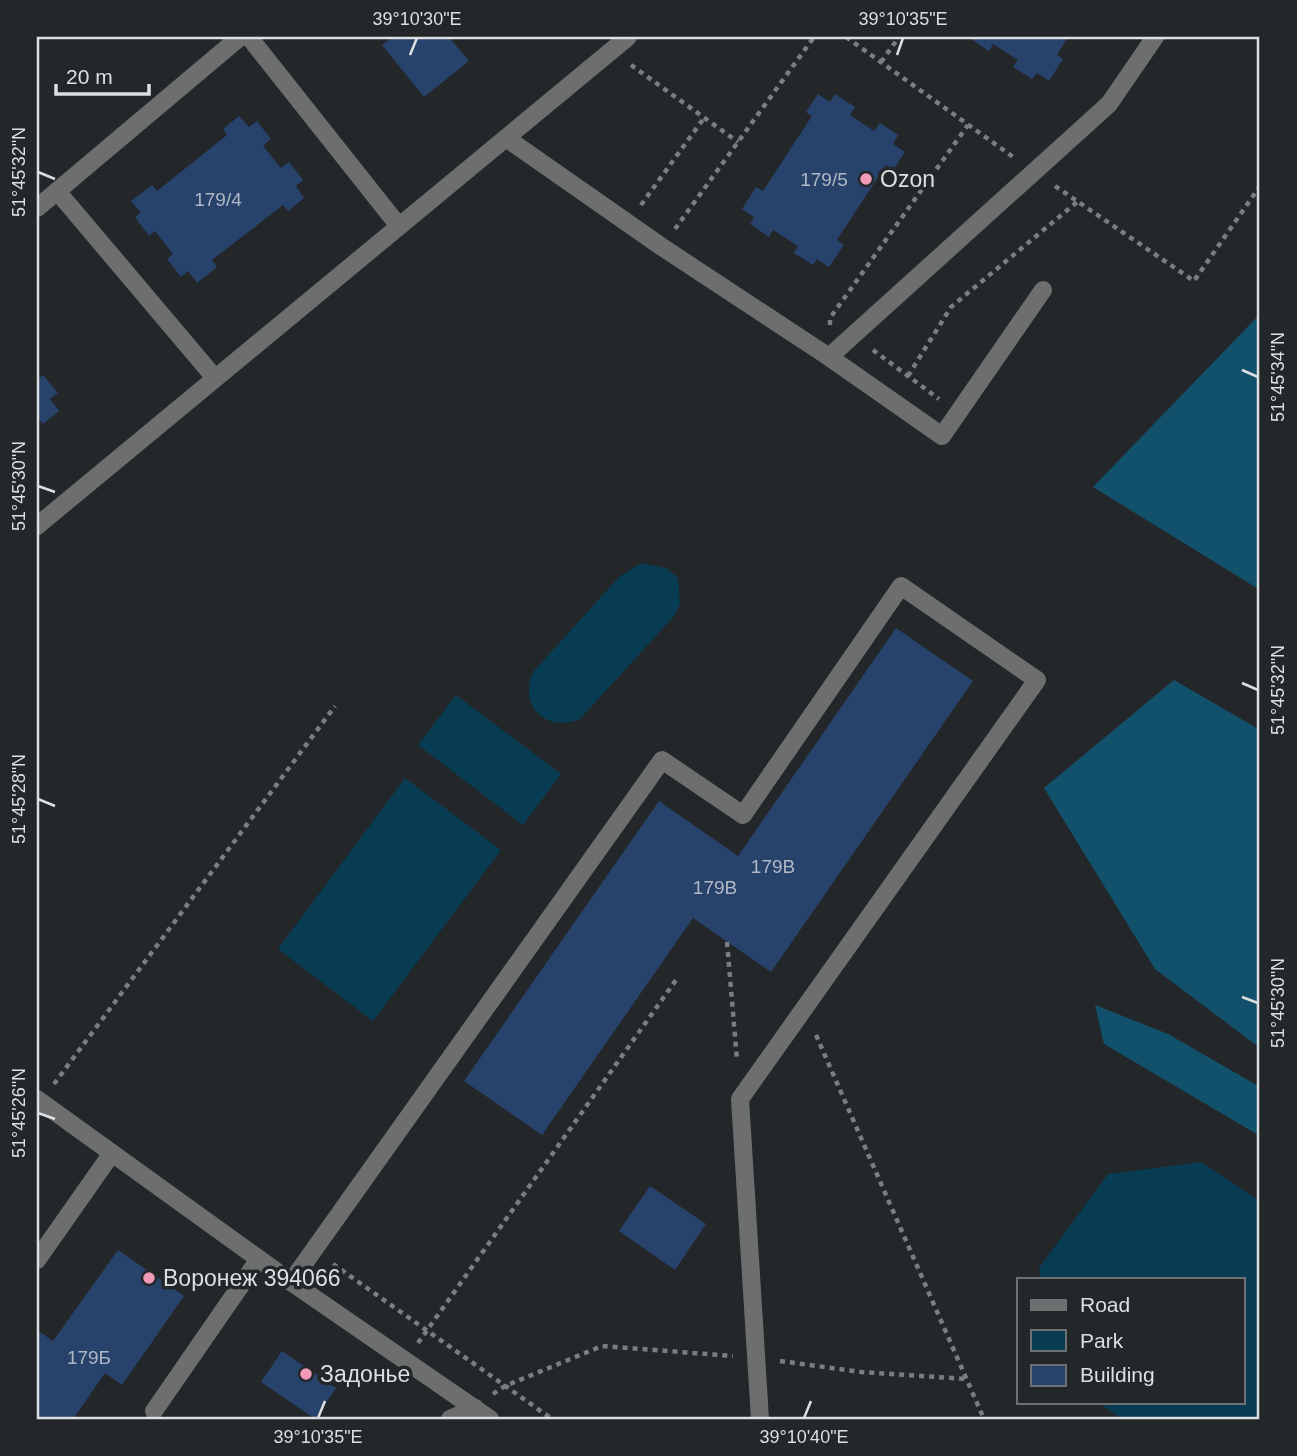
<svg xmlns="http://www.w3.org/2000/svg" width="1297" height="1456" font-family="Arial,sans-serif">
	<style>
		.green { fill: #083c52 }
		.forest { fill: #12516c }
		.building { fill: #28436b }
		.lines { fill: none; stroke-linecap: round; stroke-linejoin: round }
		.path { stroke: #7b7e80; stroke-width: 4.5; stroke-dasharray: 5 5; stroke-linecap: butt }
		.minor { stroke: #6d6f6f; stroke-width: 18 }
		.ticks { fill: none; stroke: #dddfe1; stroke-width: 2.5 }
		.poi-dot { fill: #ef9ab8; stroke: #232729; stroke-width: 2.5 }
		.labels { text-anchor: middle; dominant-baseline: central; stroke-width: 7; stroke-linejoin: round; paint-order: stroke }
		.number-label { font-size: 19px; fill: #b0b8c4 }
		.poi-label { font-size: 23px; fill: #dddfe1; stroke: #232729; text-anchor: start }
		.neatline { fill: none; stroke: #dddfe1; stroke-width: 2.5 }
		.ticks-label { font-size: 18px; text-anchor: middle; fill: #dddfe1 }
	</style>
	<rect width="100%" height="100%" fill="#232729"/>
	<g class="green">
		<path d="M641,563L666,568L678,578L680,604L675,615L580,719C546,733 518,706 533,672L619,577Z"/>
		<polygon points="456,695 561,774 523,825 418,745"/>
		<polygon points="405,778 501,850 373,1021 278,949"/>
		<polygon points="1201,1162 1260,1201 1260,1419 1122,1419 1098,1402 1243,1402 1243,1279 1040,1279 1039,1268 1108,1174"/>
	</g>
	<g class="forest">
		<polygon points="1260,314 1260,590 1093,487"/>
		<polygon points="1174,680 1260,730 1260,1048 1155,969 1044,788"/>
		<polygon points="1095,1005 1168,1034 1260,1087 1260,1136 1104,1044"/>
	</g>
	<g class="building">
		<polygon points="393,37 449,37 469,61 424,97 382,45"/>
		<polygon points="968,37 1068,37 1057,55 1063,59 1049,81 1037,73 1032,79 1013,67 1018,60 993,44 989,51"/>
		<polygon points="818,94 830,102 835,94 855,107 850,115 874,131 880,123 898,135 893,144 905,152 893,170 886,165 837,240 844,245 829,267 817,259 813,265 794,253 798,246 773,230 769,237 750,224 754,217 742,209 756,187 763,191 812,116 806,112"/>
		<polygon points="239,116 249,127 257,121 271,139 263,146 281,168 289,162 303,180 296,186 304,198 288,211 283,205 212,260 217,267 197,283 188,271 181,277 167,259 173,254 155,231 149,236 135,217 141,213 131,201 152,185 157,191 227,135 223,129"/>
		<polygon points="43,375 58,393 50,399 59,411 43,424 37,417 37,380"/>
		<polygon points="896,628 973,681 771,972 693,918 542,1135 464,1081 659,801 738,856"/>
		<polygon points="650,1186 706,1224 675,1270 619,1231"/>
		<polygon points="118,1250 184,1296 122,1385 105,1373 73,1419 37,1419 37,1330 53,1341"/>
		<polygon points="282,1351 336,1388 315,1419 261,1382"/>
	</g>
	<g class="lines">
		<g class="path">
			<polyline points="846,37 1016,159"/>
			<polyline points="881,62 899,37"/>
			<polyline points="631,65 738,142"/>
			<polyline points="1055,186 1194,281 1260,186"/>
			<polyline points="641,205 704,118"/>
			<polyline points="675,229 814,37"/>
			<polyline points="830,325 830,318 968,125"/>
			<polyline points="873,350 939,399"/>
			<polyline points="908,376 951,307 1077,202"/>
			<polyline points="727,942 737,1060"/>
			<polyline points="816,1035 984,1419"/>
			<polyline points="54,1084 335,706"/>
			<polyline points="333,1264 552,1419"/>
			<polyline points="418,1343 676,980"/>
			<polyline points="780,1361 861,1372 967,1379"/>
			<polyline points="493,1394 505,1386 602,1346 733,1356"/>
		</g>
		<g class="minor">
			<polyline points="249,37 398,225"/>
			<polyline points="506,138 662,247 829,357 1109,104 1155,37"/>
			<polyline points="57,191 215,378"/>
			<polyline points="37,208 240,37"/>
			<polyline points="829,357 942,436 1043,290"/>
			<polyline points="37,526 628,37"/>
			<polyline points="37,1099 291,1282 490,1419"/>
			<polyline points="37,1260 112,1153"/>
			<polyline points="291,1282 662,760 743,815 901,586 1037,680 740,1099 760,1419"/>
			<polyline points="154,1411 259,1259"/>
			<polyline points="450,1419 475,1408"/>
		</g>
	</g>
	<path class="ticks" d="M410,55L417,38M897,55L903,38M38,172L55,179M1242,370L1258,377M38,486L55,492M1242,683L1258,690M38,799L55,806M1242,997L1258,1003M38,1113L55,1119M318,1418L325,1401M804,1418L811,1401"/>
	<g class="poi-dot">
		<circle cx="866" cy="179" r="7"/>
		<circle cx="149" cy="1278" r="7"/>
		<circle cx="306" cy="1374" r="7"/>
	</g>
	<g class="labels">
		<g class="number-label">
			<text x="824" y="179">179/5</text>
			<text x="218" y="199">179/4</text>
			<text x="773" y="866">179В</text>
			<text x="715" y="887">179В</text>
			<text x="89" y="1357">179Б</text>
		</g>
		<g class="poi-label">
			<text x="880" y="179">Ozon</text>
			<text x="163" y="1278">Воронеж 394066</text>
			<text x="320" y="1374">Задонье</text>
		</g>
	</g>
	<rect width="1297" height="1456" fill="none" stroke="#232729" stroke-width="77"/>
	<rect x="1017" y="1278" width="228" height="126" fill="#232729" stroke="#6d7173" stroke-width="2"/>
	<rect x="1031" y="1300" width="35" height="10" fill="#6d6f6f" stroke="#6d7173" stroke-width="2"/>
	<text x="1080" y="1312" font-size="21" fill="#dddfe1">Road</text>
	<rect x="1031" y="1330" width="35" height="21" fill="#083c52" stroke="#6d7173" stroke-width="2"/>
	<text x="1080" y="1348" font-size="21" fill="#dddfe1">Park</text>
	<rect x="1031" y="1365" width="35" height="21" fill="#28436b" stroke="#6d7173" stroke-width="2"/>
	<text x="1080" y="1382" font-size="21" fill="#dddfe1">Building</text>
	<path d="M56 84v10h93v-10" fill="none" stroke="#dddfe1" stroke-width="3.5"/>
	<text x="66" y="84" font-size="21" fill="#dddfe1" stroke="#232729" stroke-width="5" paint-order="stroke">20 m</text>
	<rect x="38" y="38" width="1220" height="1380" class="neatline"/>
	<g class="ticks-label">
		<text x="417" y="25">39°10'30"E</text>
		<text x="903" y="25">39°10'35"E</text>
		<text transform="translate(19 172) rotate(-90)" y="6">51°45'32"N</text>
		<text transform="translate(1278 377) rotate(-90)" y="6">51°45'34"N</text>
		<text transform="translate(19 486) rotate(-90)" y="6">51°45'30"N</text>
		<text transform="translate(1278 690) rotate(-90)" y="6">51°45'32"N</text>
		<text transform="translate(19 799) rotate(-90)" y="6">51°45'28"N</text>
		<text transform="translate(1278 1003) rotate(-90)" y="6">51°45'30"N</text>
		<text transform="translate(19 1113) rotate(-90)" y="6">51°45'26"N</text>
		<text x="318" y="1443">39°10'35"E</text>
		<text x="804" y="1443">39°10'40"E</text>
	</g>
</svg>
